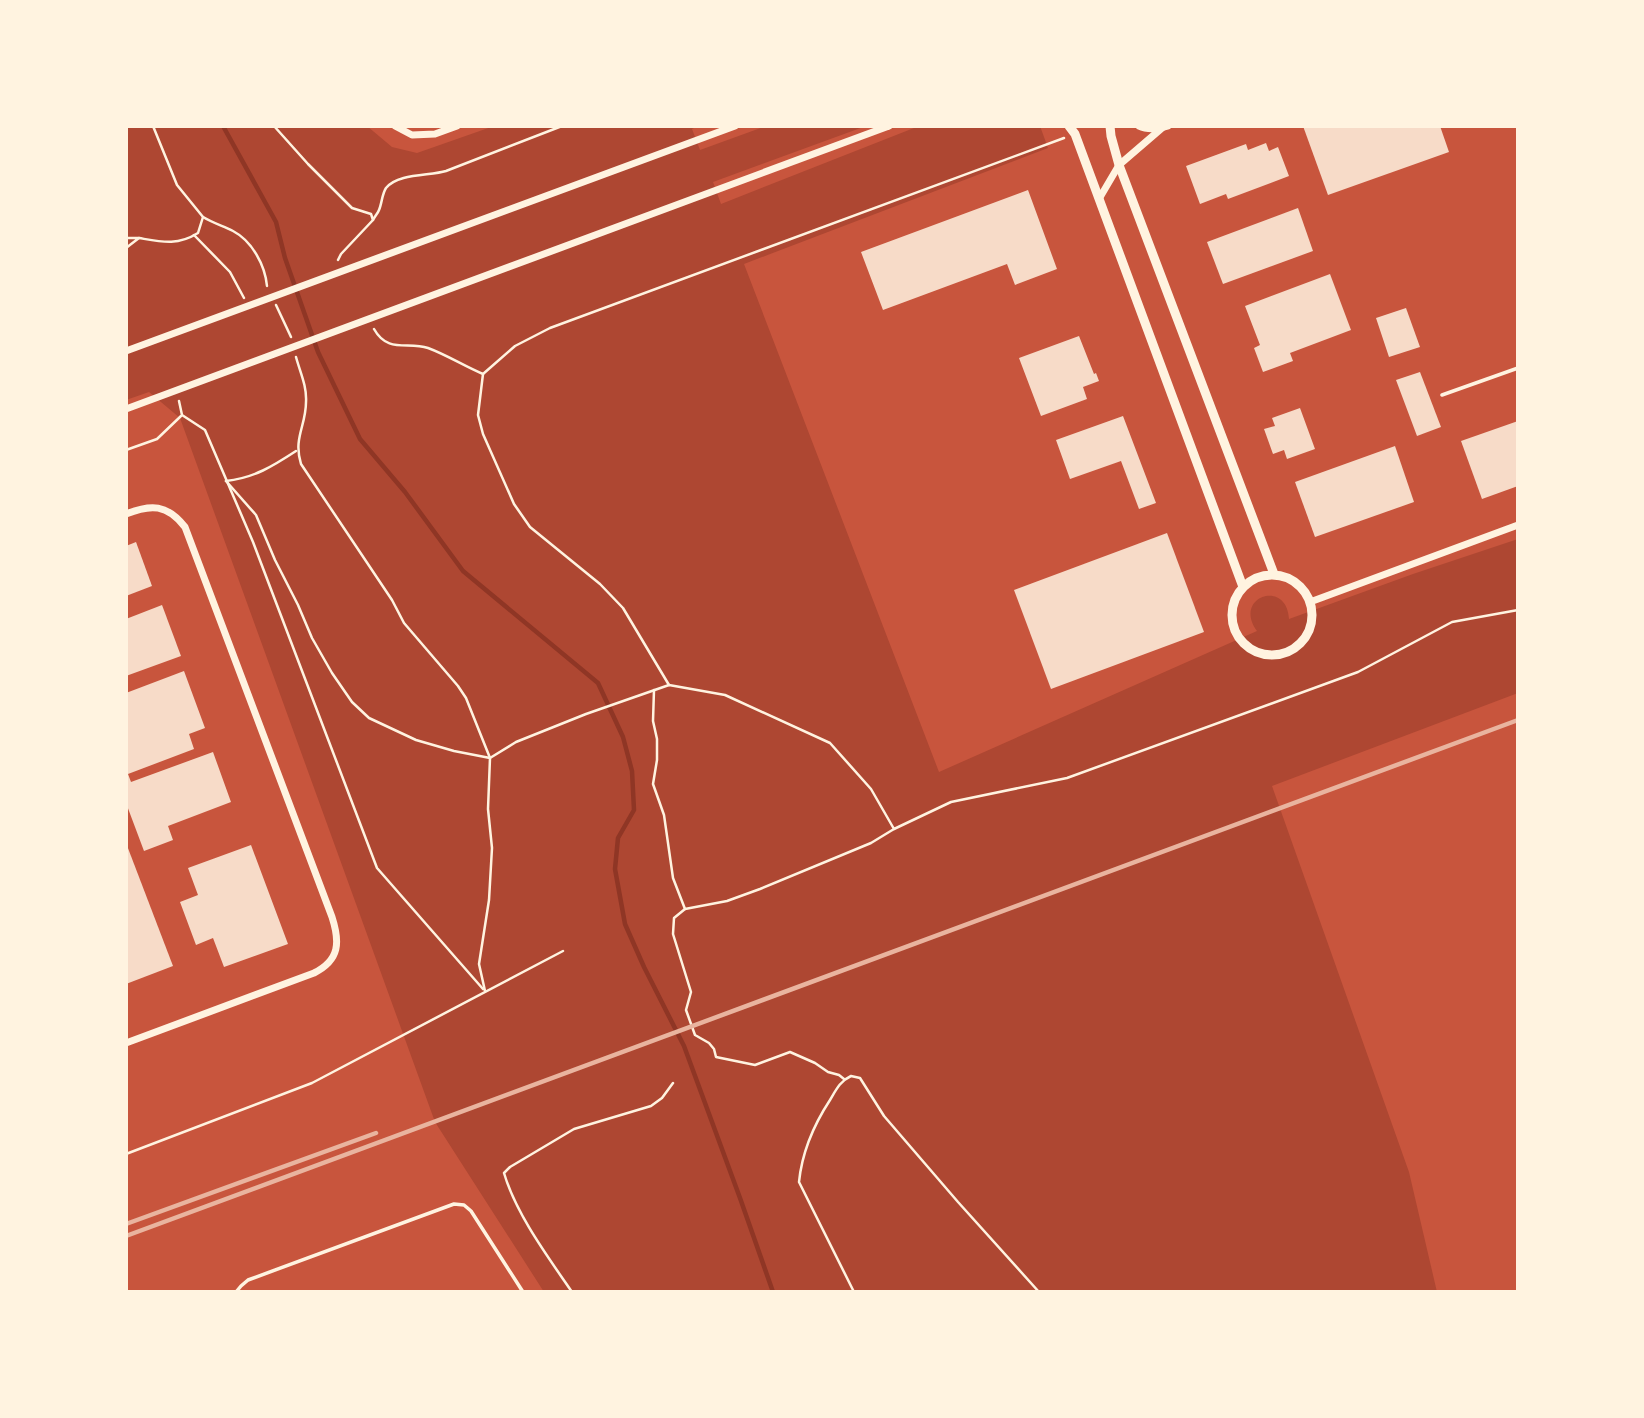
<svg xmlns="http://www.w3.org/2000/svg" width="1644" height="1418" font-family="Signika,sans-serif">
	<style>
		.green { fill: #ae4732 }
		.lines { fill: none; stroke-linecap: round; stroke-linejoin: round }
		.stream { stroke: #8f3625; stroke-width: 4.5 }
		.building { fill: #f7dbc8 }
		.path { stroke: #fff3e0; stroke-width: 2.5 }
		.service { stroke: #fff3e0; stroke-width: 3.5 }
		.minor { stroke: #fff3e0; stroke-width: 7 }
		.tertiary { stroke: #fff3e0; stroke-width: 9 }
		.rail { stroke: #e9b49f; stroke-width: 4.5 }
	</style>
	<rect width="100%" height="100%" fill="#c8553d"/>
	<path class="green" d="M126,126H367L392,147L417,153L494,126H698L692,129L700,150L766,126H866L713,182L721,204L919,126H1040L1048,148L744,264L939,772L1257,631C1232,597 1287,578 1289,619L1413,574L1518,539V693L1272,786L1409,1172L1437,1292H544L435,1122L180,418L149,392L126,400Z"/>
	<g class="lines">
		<polyline class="stream" points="223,126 276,222 285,258 318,352 360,439 405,492 463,571 598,683 623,737 632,771 634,810 618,838 615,869 625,924 644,967 684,1046 740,1198 773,1292"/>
	</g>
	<g class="building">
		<polygon points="1303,126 1440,126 1449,152 1328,195"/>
		<polygon points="1266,143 1269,151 1278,147 1289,176 1228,199 1226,194 1200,204 1186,166 1246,144 1248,150"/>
		<polygon points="1028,190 1057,269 1015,285 1007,264 883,310 861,252"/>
		<polygon points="1298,208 1313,251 1223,284 1207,242"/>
		<polygon points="1330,274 1351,330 1290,353 1293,361 1263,372 1254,348 1260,345 1245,306"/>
		<polygon points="1406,308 1420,347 1389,357 1376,318"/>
		<polygon points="1079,336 1094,374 1096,373 1099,381 1083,387 1087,399 1041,416 1019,358"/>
		<polygon points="1420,372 1441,427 1417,436 1396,380"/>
		<polygon points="1300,408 1315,449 1287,459 1284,450 1273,454 1264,429 1275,426 1272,418"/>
		<polygon points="1123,416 1156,503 1139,509 1121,461 1070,479 1056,440"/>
		<polygon points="1518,421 1518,486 1482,499 1461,441"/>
		<polygon points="1395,446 1414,502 1315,537 1295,482"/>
		<polygon points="1167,533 1204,632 1051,689 1014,590"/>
		<polygon points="136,542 152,586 126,596 126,546"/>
		<polygon points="162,605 181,656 126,676 126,619"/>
		<polygon points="184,671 205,728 189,734 194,749 128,774 126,767 126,693"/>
		<polygon points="213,752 231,802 168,826 173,840 144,851 126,803 126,775 128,774 131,782"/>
		<polygon points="126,843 173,966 126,984"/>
		<polygon points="251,845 288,944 224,967 213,938 196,945 180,902 198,895 188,868"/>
	</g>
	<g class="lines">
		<g class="path">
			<polyline points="274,126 308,164 352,208 371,214 373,220 341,254 338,260"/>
			<path d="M203,217C213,223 223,226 233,231C252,241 265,265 267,286"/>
			<path d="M373,220C375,216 378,213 379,210C382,203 382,194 386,188C398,173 430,176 446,171L562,126"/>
			<polyline points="194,235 230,272 244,298"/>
			<polyline points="126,238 139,238 126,248"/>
			<path d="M139,238C162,242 177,246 198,233L203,217L177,185L153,126"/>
			<polyline points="276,305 291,337"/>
			<path d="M374,329C388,354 408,341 428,348C447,355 464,366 483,374L478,415L483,434L514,504L530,527L600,584L623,608L669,685"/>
			<path d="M296,357C300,372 307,386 306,402C306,426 293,438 301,464L392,600L404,623L458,686L466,698L490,758L488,809L492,848L489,900L479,964L485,991"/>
			<polyline points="483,374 515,346 550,328 1064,138"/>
			<polyline points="179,401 182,415 205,430 253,542 377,868 483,989"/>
			<polyline points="126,450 157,439 181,416"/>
			<polyline points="226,481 256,515 275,560 298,605 312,638 332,673 352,702 369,718 416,740 454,751 490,758 516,742 586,714 669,685 725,695 830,743 871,789 894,829 951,802 1067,778 1358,672 1452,622 1518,610"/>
			<path d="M226,481C254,478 273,466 296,451"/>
			<polyline points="654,690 653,721 657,739 657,760 653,784 664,815 673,878 685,909"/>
			<polyline points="844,1079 839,1075 828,1072 815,1063 790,1052 755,1065 716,1057 714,1049 709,1043 695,1035 686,1010 691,992 673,934 674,918 685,909 727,901 760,889 871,843 894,829"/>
			<polyline points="126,1154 312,1083 563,951"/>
			<path d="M572,1292C548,1257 516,1214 504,1173L510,1167L574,1129L651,1106L662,1098L673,1083"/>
			<path d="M854,1292L799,1182C802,1152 813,1126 830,1100C836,1090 840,1081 851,1076L860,1078L884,1116L958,1202L1039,1292"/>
		</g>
		<g class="service">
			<polyline points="1442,395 1518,368"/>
			<polyline points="236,1292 241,1286 248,1280 454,1204 464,1205 471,1211 523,1292"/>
		</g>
		<g class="minor">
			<polyline points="395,126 412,135 435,134 457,126"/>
			<path d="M1139,126C1147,130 1160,129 1168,126"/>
			<polyline points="1099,199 1119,165 1162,128"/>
			<polyline points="126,351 735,126"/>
			<polyline points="126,409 889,126"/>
			<path d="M126,514C151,504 167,504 185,527L332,917C340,942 340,960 314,973L126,1043"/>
			<polyline points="1310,602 1518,525"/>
		</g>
		<g class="tertiary">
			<polyline points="1069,126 1075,134 1243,587"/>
			<polyline points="1110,126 1111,136 1119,165 1274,574"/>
			<circle cx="1272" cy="615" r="40"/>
		</g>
		<g class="rail">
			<polyline points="126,1224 376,1133"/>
			<polyline points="126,1236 1518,720"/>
		</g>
	</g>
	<rect width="1644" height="1418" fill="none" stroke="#fff3e0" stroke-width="256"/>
</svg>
